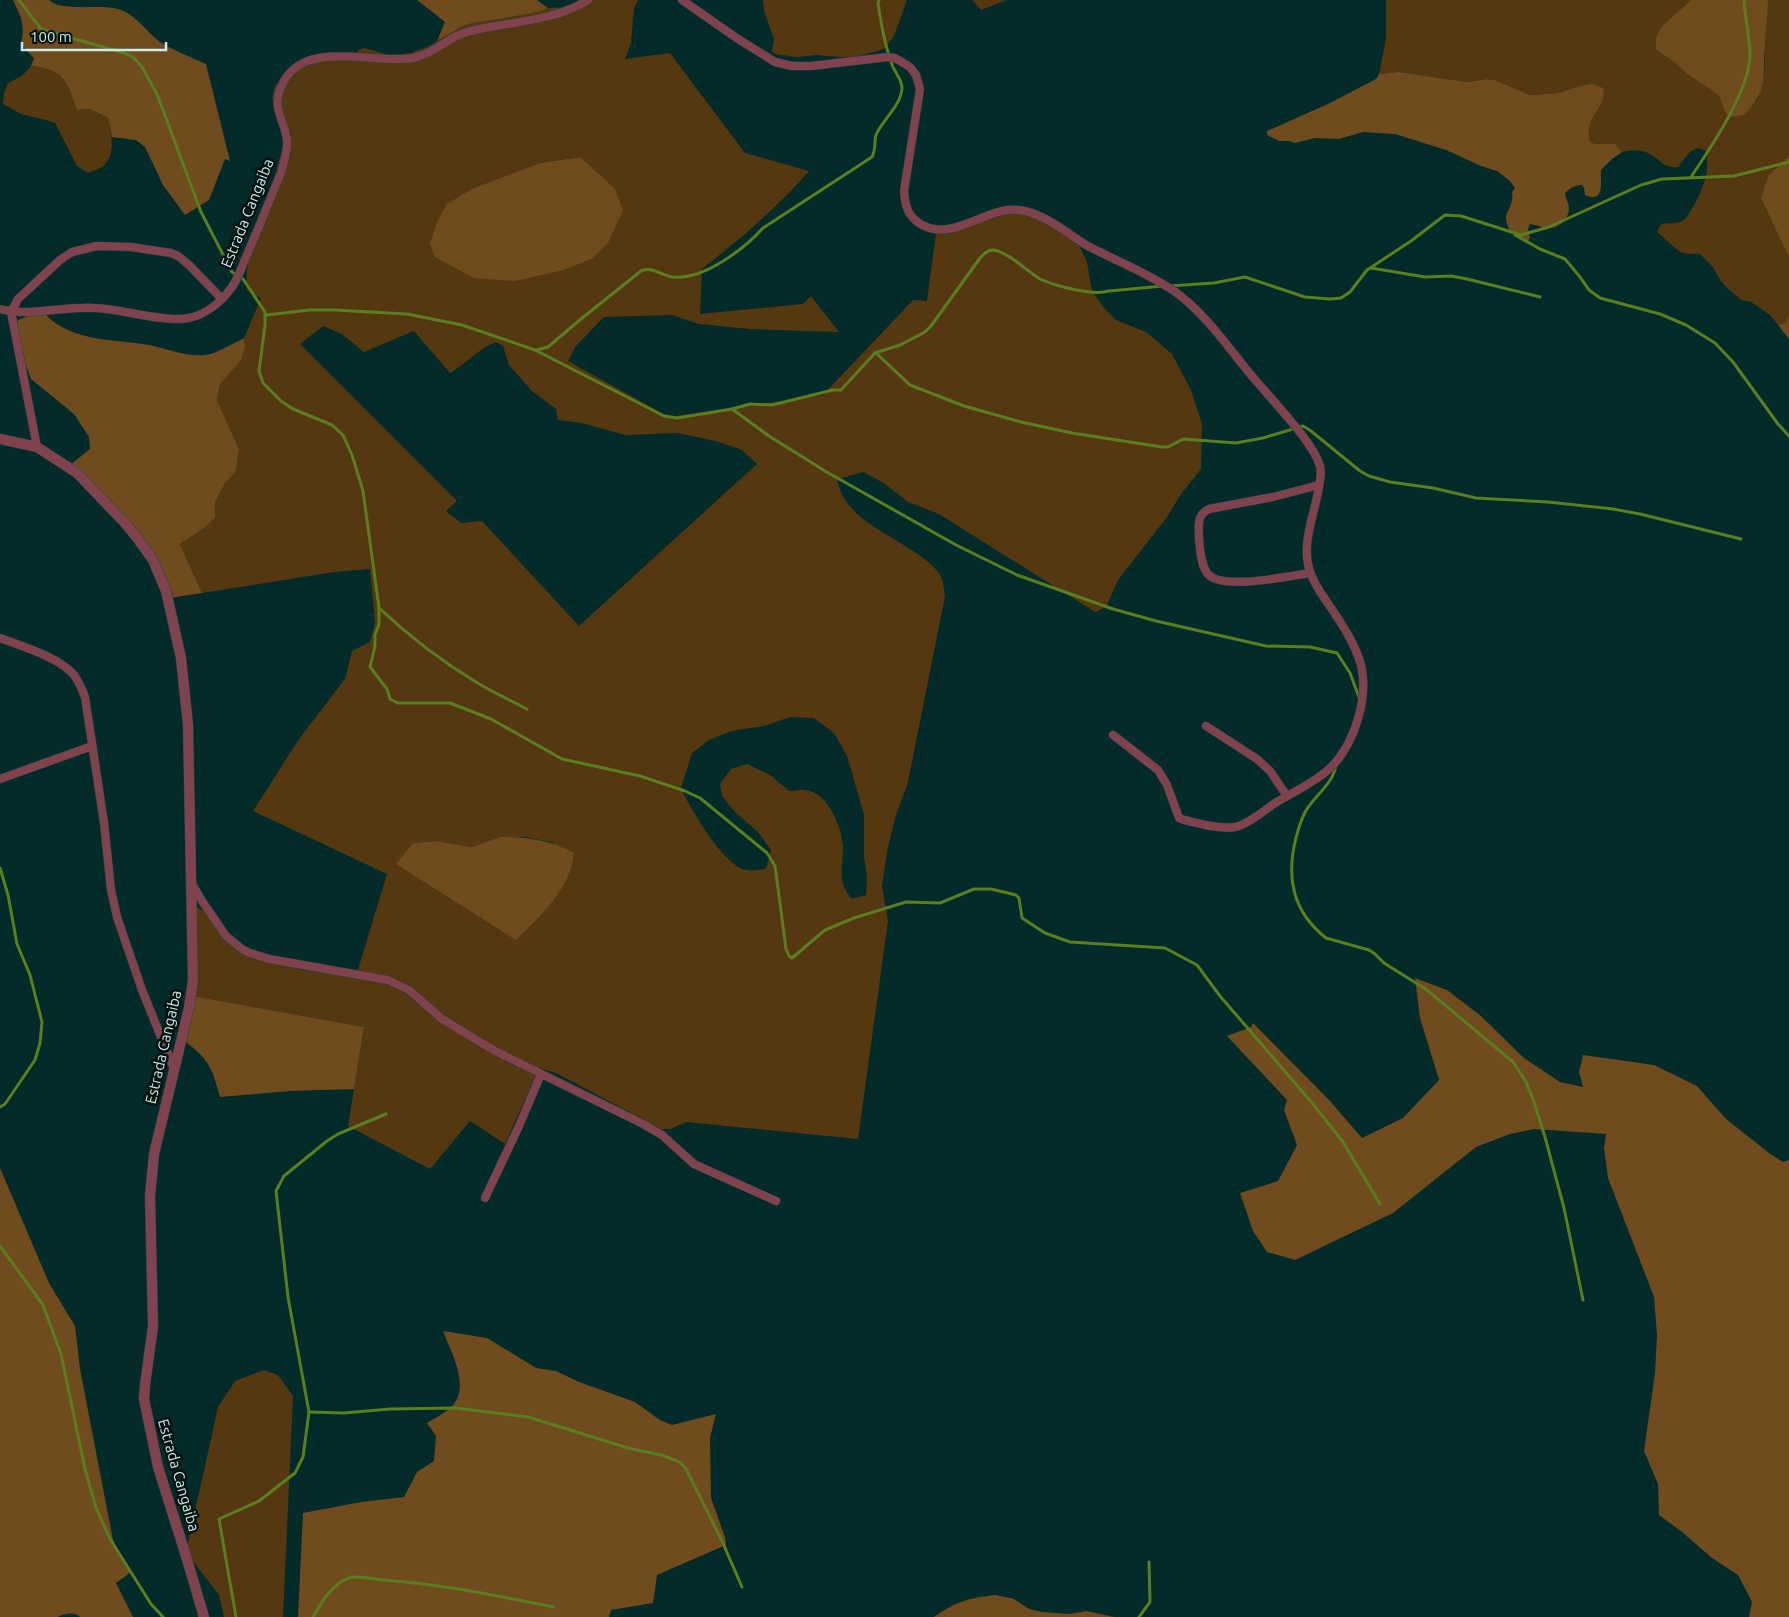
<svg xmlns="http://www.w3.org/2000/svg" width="1789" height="1617" font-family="Ubuntu,sans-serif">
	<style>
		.green { fill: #563810; fill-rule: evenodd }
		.forest { fill: #704b1e }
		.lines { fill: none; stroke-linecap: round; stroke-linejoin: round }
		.stream { stroke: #5a7f1e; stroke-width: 3 }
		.minor-casing { stroke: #1e4644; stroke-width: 9 }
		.tertiary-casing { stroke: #1e4644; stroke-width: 11 }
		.minor { stroke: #80434e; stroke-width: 8 }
		.tertiary { stroke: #80434e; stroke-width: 10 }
		.labels { text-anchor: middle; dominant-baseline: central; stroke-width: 5; stroke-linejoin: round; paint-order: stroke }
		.street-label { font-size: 15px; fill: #c9ece9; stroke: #001110 }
	</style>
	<rect width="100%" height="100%" fill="#022b29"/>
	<g class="green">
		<path d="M580,0H638L634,8L631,43L625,59L670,53L745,153L809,171C778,207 740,239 702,269L700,314L803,304L811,296L839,332L750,329L699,324L672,315L604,317L575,347L568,361L669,417L823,395L913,300L927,301L936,233L958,231L977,222L1017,212L1034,215L1057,227L1080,247L1087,262L1092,291L1104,308L1116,320L1146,332L1172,354L1191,390L1202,424L1201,469L1181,494L1167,517L1118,580L1106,607L1095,612L939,514L908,502L885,484L864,472L837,479C845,527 912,539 939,573C943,578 944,589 945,596L908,782L895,818L887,852L882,886L888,921L858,1139L686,1122L670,1129H661L556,1073L539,1068L505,1144L470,1121L430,1169L348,1126L364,1027L193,996L192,905L202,910L220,929L253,952L276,957L289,967L309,971L357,973L387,874L253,811L299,739L345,679L352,651L370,642L375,623L370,569L334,572L202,593L180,544L215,518V503L224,485L236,471L239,449L217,400L220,384L245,347L244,338L261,298L247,290C243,259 260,226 269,196C276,173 282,149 288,125L272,99L275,86L285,74L321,60L353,56L360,49L365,48L389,55L411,53L427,47L463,26L473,23L500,19L539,12L548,8L567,7ZM580,157L608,243L592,259L564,270L512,174L540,163ZM323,326L342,334L364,352L414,331L450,373C466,364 478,349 496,342L503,346L509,365L532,391L556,409L558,420L582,423L625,435L677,433L716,441L742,450L757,464L579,626L482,521L461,523L446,511L457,501L300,344ZM790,717L814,718L834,733L847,756L864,815V856L867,876L866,895L852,899C836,881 843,868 843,847C842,827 828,792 805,790C800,789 794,791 789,791L770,775L747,764L731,769L720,784L722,796L735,812L758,832L771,850L766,869C760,870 752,871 746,870C725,867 689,807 681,788L692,753L709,740L731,731L764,726ZM500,837H525L555,843L397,864L413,843L436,841L472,847Z"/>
		<polygon points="763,0 907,0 894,36 884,49 852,58 817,55 797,57 775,54 772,51 774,39 764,11"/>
		<polygon points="972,0 1007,0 981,10"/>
		<path d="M1386,0H1691L1662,26L1656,50L1677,63L1687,74L1712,89L1719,96L1724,110L1756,102C1766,81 1764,69 1765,48C1766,32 1768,16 1768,0H1789V156L1768,176L1761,198L1789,258V317L1785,323L1778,325L1770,315L1751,302L1741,300L1727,288L1720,280L1713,267L1700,254C1695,253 1689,255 1683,253C1675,250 1665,238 1657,232L1661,224C1667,223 1679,224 1684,220C1687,218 1689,213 1691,210C1703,191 1710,173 1706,151C1693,142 1686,158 1678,167C1664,169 1661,160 1650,154C1641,149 1631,150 1622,152L1615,144H1596L1590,142C1586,127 1591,118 1599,106L1576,87L1559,93L1530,95L1495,80L1487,79L1467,82L1399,72L1379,74L1386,38Z"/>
		<path d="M31,66C65,70 66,80 77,110L90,109L108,118C111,133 117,156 102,167C99,169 92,171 88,173L77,166L55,123L46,120L21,114L3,104L4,93L8,83L22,76Z"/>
		<polygon points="264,1370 278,1375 293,1396 283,1617 224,1617 219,1595 186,1552 218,1407 235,1381"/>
	</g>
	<g class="forest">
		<path d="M13,0H49C62,12 99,4 118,9C136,14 145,31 160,42C174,51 191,57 206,64L230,161L225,159L209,200L185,215L163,185L145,147L136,140L112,137L108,118L90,109L77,110C66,80 65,70 31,66L34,58C13,37 26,45 22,23C21,15 16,7 13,0Z"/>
		<polygon points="417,0 537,0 548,8 539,12 500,19 473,23 463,26 437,41 445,22"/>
		<path d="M1691,0H1768C1768,16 1766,31 1765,47C1762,80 1769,89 1744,115L1730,117L1724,110L1719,96L1712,90L1687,74L1676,63L1656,50V37L1662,26Z"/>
		<path d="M1399,72L1467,82L1487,79L1495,80L1530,95L1559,93L1576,87L1592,84L1603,88C1608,108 1583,116 1590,142L1596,144H1615L1622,152L1612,159L1601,170C1600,181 1606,204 1585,195L1584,188L1582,185C1575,185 1570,188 1565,193C1565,198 1569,203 1569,208C1569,218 1561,227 1551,228C1544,228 1537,225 1530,224L1528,229L1530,238L1528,241L1510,233C1509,227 1505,221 1506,216C1509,207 1514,202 1512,192L1515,188L1510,181L1497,171L1481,166L1446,150L1395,134L1363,132L1339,139L1315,138L1295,143L1289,141H1279L1267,135V131L1328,104L1376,79L1379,74Z"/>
		<polygon points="1789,156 1789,258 1761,198 1768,176"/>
		<polygon points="580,157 615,189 623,210 608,243 592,259 564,270 515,281 474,278 435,257 430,243 438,220 447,204 472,189 540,163"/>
		<path d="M33,314H45C72,342 113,339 149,345C167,349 187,357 205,355C216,354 234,343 244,338L245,347L241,360L220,384L217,400L239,449L236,471L224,485L215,503V518L205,527L180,544L202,593L170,598L160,572L70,465L90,449L89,437L74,414L31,379L19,347L16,330L18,320Z"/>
		<polygon points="1789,317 1789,339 1778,325 1785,323"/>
		<path d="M500,837C530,837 548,840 574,853C570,890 541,915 516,940L396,864L413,843L436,841L472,847Z"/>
		<polygon points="1415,978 1447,990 1481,1016 1524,1058 1560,1082 1583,1087 1579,1072 1583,1055 1654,1065 1697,1086 1726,1119 1769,1153 1783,1162 1789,1160 1789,1617 1749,1617 1752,1602 1738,1575 1712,1558 1682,1532 1659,1515 1658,1484 1644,1451 1655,1373 1657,1335 1654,1297 1608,1178 1604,1148 1606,1134 1534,1129 1510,1134 1476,1147 1393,1213 1295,1260 1267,1252 1253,1231 1240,1193 1278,1181 1297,1145 1284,1110 1287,1100 1227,1036 1251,1027 1253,1023 1329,1100 1362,1138 1403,1118 1439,1080 1420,1018"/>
		<path d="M193,996L364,1027L354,1089L290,1091L220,1097C212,1067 208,1058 183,1040Z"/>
		<path d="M0,1168L49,1283L75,1326L80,1369L113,1540L124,1564L131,1572L116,1583L133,1617H80C74,1612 65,1613 58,1617H0Z"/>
		<path d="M443,1331L487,1338L536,1368L556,1371L579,1382L635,1402L660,1420L672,1425L716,1414L710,1438L711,1498L725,1537L726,1545L657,1575L653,1603L611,1610L609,1617H298L303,1513L361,1502L404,1497L417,1472L434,1461L436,1436L427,1423C435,1418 447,1412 453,1405C470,1385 451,1352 443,1331Z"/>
		<path d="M995,1595L1014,1599L1029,1609L1042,1612L1070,1614L1086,1611L1114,1617H934C955,1602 969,1598 995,1595Z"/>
	</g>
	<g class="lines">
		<g class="stream">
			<polyline points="19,0 41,29 127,54 134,58 142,67 157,94 201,212 232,272 243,279 265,312 265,325 259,371 263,383 281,401 293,409 332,425 343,435 352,455 363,491 379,608 379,624 375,635 375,646 370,667 387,689 390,699 398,703 450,703 491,719 562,759 640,776 685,791 700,798 767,853 775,866 786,949 789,956 792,958 825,930 854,918 906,902 940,903 974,889 991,889 1016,895 1019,898 1022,918 1045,933 1070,942 1165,948 1197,965 1220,996 1313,1104 1343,1142 1380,1204"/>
			<path d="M1691,177C1711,147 1748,93 1750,57C1750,38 1745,19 1744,0"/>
			<polyline points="1515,235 1540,249 1565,259 1580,277 1589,290 1600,298 1660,314 1686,325 1715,343 1733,362 1778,424 1789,436"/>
			<polyline points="1371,268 1425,277 1451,276 1467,279 1540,297"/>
			<polyline points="1169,286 1214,283 1245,277 1305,297 1330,299 1341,298 1350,292 1367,270 1411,241 1445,215 1461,216 1521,235 1549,227 1641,185 1662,179 1734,176 1789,162"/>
			<path d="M266,315L310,310H334L407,314L462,325L535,350L664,416L677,418L732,409L750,404L772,405L833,390H841L875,353L900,345L925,332L931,326L980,258C984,254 987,250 993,250C1007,251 1028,272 1040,279C1055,286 1093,296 1109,291L1163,286"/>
			<path d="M536,350L548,347L581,319L641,271C654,266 661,276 673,277C704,280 744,249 763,228L872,157C876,150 874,142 876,135C883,119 901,106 902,88C902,80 896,74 893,67C885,47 881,24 878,3L879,0"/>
			<polyline points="876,353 910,385 964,406 1021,422 1072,433 1162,447 1168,447 1183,439 1236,443 1263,438 1303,426 1311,431 1360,471 1369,476 1390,482 1433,488 1476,498 1548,502 1613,509 1640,514 1741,539"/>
			<polyline points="732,409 769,436 825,471 956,545 1017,575 1113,609 1156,621 1266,646 1310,647 1337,653 1350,673 1359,697"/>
			<path d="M379,608C409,636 441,661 476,682C492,692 510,700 527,709"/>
			<path d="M1336,764C1334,782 1319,792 1309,806C1302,815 1299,826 1296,838C1286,877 1292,911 1326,938L1369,950L1375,954L1384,963L1427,990L1513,1062L1526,1082L1534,1102L1545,1137L1564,1208L1583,1300"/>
			<polyline points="0,868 8,895 17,944 30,975 42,1022 40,1043 35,1060 5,1104 0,1107"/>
			<polyline points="0,1246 43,1305 61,1354 85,1469 96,1508 110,1539 151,1604 163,1617"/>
			<polyline points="309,1412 344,1413 390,1409 455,1408 528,1417 628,1448 661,1455 680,1462 686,1469 722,1541 742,1587"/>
			<polyline points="236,1617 219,1519 259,1501 295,1473 303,1457 309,1412 288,1297 276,1191 284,1176 327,1141 338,1134 386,1114"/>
			<path d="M313,1617C321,1603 332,1584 349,1578C359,1575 373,1579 383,1580C441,1584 497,1596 554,1607"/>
			<polyline points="1139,1617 1150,1602 1149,1562"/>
		</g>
		<g class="minor-casing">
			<g id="minor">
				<path d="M682,0L738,39L775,62L792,66H811L888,57L895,58L910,67L916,75L920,89L904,191C905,206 908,217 922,225C950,240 979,214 1007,210C1017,209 1028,211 1037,215C1055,222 1070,235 1086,245C1114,260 1148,273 1174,291C1204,312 1228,347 1251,375C1268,395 1286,414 1302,435C1309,444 1317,456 1320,466C1322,473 1320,480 1319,487C1315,512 1303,539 1308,564C1311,579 1320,592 1329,605C1341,623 1355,643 1361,665C1369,698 1354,747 1328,770C1312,784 1293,792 1275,803C1265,810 1247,825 1235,827C1221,830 1198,823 1184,820L1179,818L1167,785L1158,770L1113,735"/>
				<path d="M0,309C31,317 63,306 94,308C123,309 152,320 181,319C200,318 217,306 229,291C237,282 241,269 246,257C258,230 269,201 281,173C284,162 288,151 287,140C284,116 269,108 284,81C308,39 374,65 413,58C433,55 447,37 467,32C508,21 551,23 588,0"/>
				<polyline points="37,447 11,312 18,299 60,260 72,252 97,246 131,247 171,253 178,256 189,265 222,299"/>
				<path d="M1310,573C1289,576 1224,590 1209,575C1201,568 1200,549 1199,539C1199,527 1196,515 1209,509L1273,497L1319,485"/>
				<path d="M0,638C23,647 59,657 74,675C79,682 82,689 85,697L104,823L111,890L117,917L142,990L174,1069"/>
				<polyline points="1206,726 1257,759 1270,771 1287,796"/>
				<polyline points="0,779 92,746"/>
				<polyline points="192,884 204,904 226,936 242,949 250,953 269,959 388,980 409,990 442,1019 495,1051 643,1124 662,1135 694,1164 776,1201"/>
				<polyline points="485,1198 519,1126 541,1074"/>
			</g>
		</g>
		<g class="tertiary-casing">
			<polyline id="tertiary" points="0,439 37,447 77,473 125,523 138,539 153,560 166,591 181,658 188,725 193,980 189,1008 154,1154 150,1196 153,1326 145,1385 144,1399 158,1467 186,1556 204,1617"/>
		</g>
		<use href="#minor" class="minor"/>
		<use href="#tertiary" class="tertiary"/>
	</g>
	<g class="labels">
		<g class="street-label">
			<text transform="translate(247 213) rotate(-68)">Estrada Cangaiba</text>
			<text transform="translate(163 1047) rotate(-77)">Estrada Cangaiba</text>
			<text transform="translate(179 1475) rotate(74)">Estrada Cangaiba</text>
		</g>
	</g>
	<path d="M22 42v8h144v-8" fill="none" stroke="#c9ece9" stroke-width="2.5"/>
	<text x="30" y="42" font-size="15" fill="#c9ece9" stroke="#001110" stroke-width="4" paint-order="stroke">100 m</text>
</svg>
